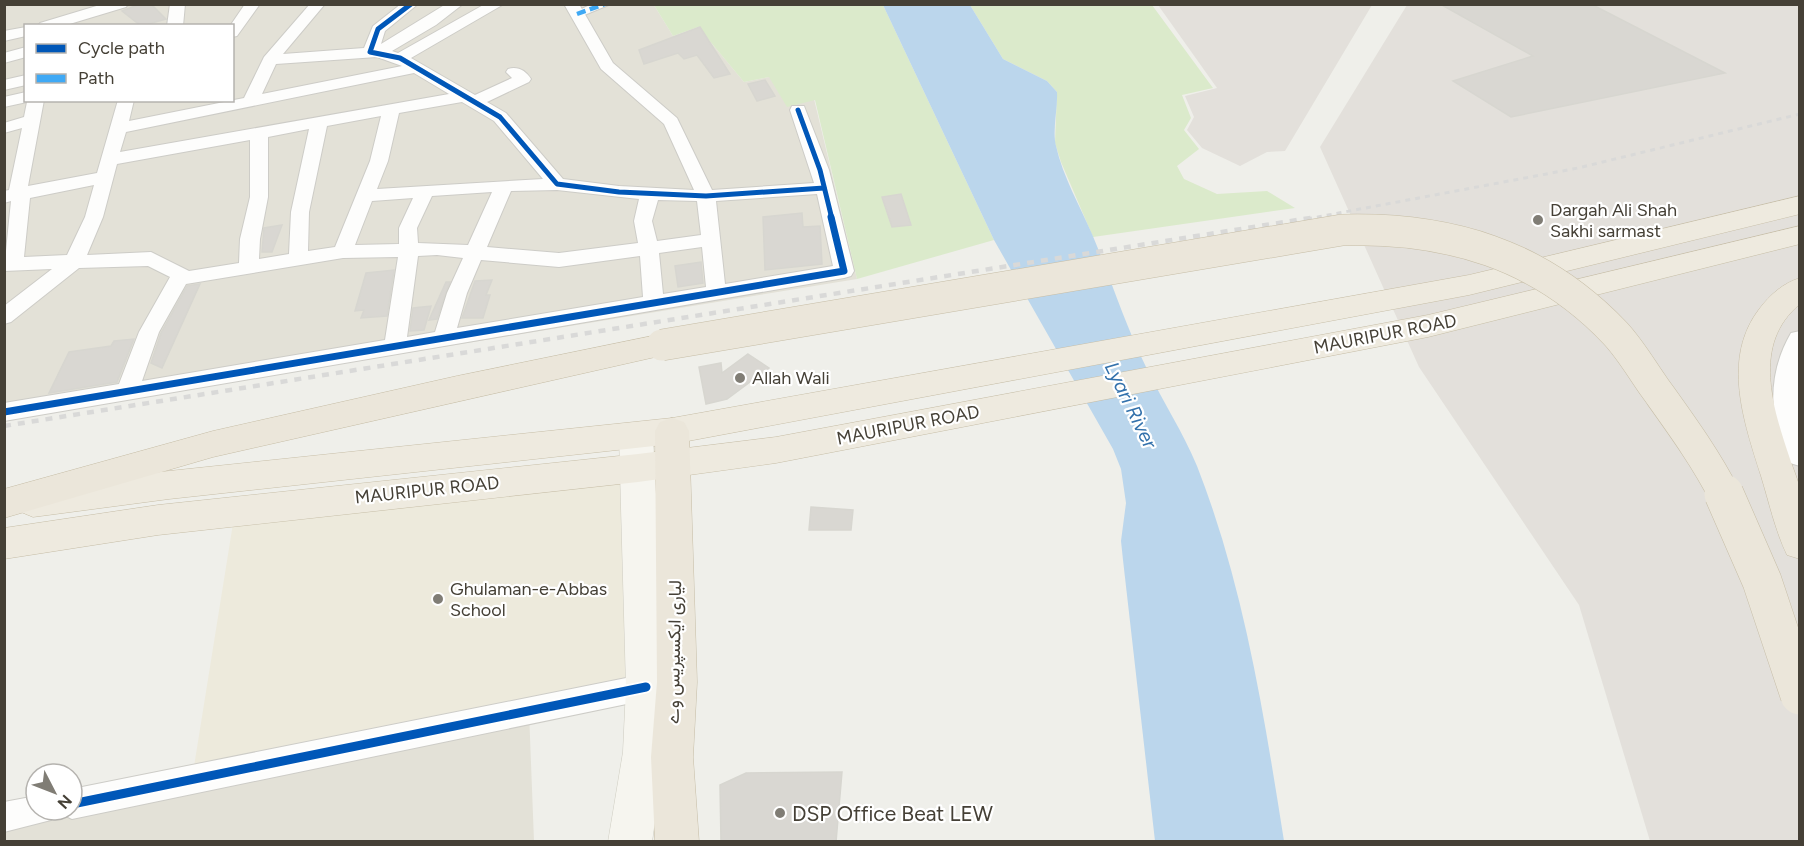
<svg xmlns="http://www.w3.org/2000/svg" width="1804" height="846" font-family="Figtree,Vazirmatn,sans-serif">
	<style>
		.residential { fill: #e3e1d7; fill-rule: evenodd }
		.industrial { fill: #e3e0db }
		.education { fill: #edeadc }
		.green { fill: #dbeacb }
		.water { fill: #bbd6ec }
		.building { fill: #d9d7d2; stroke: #d7d6d0; stroke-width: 1.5 }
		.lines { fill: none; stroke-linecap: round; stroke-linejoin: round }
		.pedestrian-casing { stroke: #cdccc7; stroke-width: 2 }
		.minor-casing { stroke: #cdccc7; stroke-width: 2 }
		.tertiary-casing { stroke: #cdccc7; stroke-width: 2 }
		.secondary-casing { stroke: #ceccc1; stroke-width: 1 }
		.trunk-casing { stroke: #c6bda6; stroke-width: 1 }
		.motorway-casing { stroke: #c6bda6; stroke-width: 1 }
		.pedestrian { fill: #fdfdfc; fill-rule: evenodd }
		.minor { fill: #fdfdfc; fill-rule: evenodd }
		.tertiary { fill: #fdfdfc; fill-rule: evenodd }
		.secondary { fill: #f6f5ef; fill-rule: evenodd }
		.trunk { fill: #eeeadf; fill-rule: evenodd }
		.motorway { fill: #ebe6da; fill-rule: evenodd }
		.rail-far1 { stroke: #d9d9d8; stroke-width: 3; stroke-dasharray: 5 5; stroke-linecap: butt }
		.rail { stroke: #d9d9d8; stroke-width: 4.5; stroke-dasharray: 7 7; stroke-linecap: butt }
		.motorway-bridge-far1-casing { stroke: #c6bda6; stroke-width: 32; stroke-linecap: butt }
		.motorway-bridge-casing { stroke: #c6bda6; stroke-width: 40; stroke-linecap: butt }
		.motorway-bridge-far1 { stroke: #ebe6da; stroke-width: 31 }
		.motorway-bridge { stroke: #ebe6da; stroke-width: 39 }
		.quiet { stroke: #3fa9f5; stroke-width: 4.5; stroke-dasharray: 9 4.5; stroke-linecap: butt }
		.cycleway-far2-casing { stroke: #fff; stroke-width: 8 }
		.cycleway-far1-casing { stroke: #fff; stroke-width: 10 }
		.cycleway-casing { stroke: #fff; stroke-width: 13 }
		.cycleway-far2 { stroke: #0057b8; stroke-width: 5 }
		.cycleway-far1 { stroke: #0057b8; stroke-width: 7 }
		.cycleway { stroke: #0057b8; stroke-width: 9 }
		.poi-dot { fill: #807d75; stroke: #fff; stroke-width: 2 }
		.labels { text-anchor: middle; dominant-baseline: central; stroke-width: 4.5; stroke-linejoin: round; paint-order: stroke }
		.poi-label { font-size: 18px; fill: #454036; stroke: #fff; text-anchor: start }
		.street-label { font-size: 18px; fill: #454036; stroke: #fff }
		.water-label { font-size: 20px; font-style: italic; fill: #3472ac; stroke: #fff }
		.near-poi-label { font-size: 21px; fill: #454036; stroke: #fff; text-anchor: start }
	</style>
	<rect width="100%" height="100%" fill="#efefea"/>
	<g class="residential">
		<path d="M5,5H654L673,36L698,27L744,82L769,77L814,99L857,279L5,419ZM26,26H232V100H26Z"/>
		<polygon points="529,711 534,841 5,842 5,817 41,810 72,810"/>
	</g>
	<g class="industrial">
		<polygon points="1158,5 1372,5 1285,151 1267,152 1240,166 1202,148 1187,130 1194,117 1185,96 1217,88"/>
		<polygon points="1407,5 1799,5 1799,841 1650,841 1579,605 1419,367 1320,147"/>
	</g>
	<polygon class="education" points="662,472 650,686 192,779 235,511"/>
	<g class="green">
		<polygon points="654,5 883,5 994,240 857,279 815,100 787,107 769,77 744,82 698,27 673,36"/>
		<polygon points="970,5 1152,5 1213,88 1182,95 1191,118 1184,130 1199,149 1177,166 1184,179 1217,194 1267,191 1295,208 1093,237 1061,162 1055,143 1057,92 1047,81 1003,59"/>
	</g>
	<path class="water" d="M883,5H970L1003,59L1047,81L1057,92C1058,109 1052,130 1056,146C1063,177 1080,206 1092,234C1111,279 1125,325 1147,369C1163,402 1183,432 1197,466C1244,586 1264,715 1284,841H1155L1123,560L1121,541L1126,503L1121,469L1113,449L994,240Z"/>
	<g class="building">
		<polygon points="140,4 151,4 166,19 141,26 122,11"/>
		<polygon points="1440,4 1591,4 1725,73 1511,117 1453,81 1533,56"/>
		<polygon points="700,27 730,74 714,78 697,55 684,59 678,53 644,64 639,50"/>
		<polygon points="765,80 775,96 757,101 748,84"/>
		<polygon points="901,194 911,225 892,227 882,197"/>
		<polygon points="802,213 803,227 820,226 822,264 765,270 763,217"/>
		<polygon points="282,225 272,252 262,252 264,228"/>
		<polygon points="701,262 703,283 678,287 675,266"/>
		<polygon points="394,270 387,316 361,318 364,310 355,311 366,273"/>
		<polygon points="492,280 486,295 490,295 483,318 462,318 475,281"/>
		<polygon points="446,282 450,282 437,319 429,320"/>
		<polygon points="200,284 162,368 151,363 161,333 187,286"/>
		<polygon points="431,306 424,330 410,331 413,308"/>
		<polygon points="134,339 117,382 49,393 69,352 111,346 114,341"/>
		<polygon points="748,354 769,368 727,399 706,404 699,367 721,363 722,373"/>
		<polygon points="811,507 853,510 851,530 809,530"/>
		<polygon points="842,772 836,842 721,842 720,785 746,773"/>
	</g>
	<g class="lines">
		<g class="pedestrian-casing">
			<polygon id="pedestrian" points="592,4 611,4 577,18 571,14"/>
		</g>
		<g class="minor-casing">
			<g id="minor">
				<polygon points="103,4 128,4 126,7 63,26 38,26 40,23"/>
				<polygon points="170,4 185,4 183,26 167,26"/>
				<polygon points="245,4 260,4 237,36 232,37 232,26 230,26"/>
				<path d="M310,4H325L283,54L364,48L373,26L401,4H418L385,31L381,44L446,4H463L436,25L392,51L398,53L485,4H504L411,58L475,95L512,78L506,72L508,69C518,66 526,71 531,79L529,82L487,102L506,113L563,179L619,186L694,190L664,124L601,69L564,4H579L613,63L677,118L712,190L814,183L790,110L792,106H804L829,170L854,271L851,276L844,278L4,421V403L119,384L139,332L170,277L148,266L79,268L11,322L4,324V306L52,269L4,271L11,201L4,203V191L9,190L22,128L4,133V123L24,117L27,102L4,107V97L26,92V100H44L28,186L97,173L118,100H134L129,121L244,98L264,57ZM377,57L402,66L262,94L276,64ZM414,73L449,94L120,152L126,132ZM462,102L494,121L543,179L377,189L388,161L399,113ZM381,116L370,161L335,247L308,251L309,212L327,126ZM309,129L291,212L289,254L259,259L260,239L268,197V137ZM250,140V197L240,239L239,263L189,271L151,252L87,255L103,217L117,164ZM94,185L85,217L67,255L24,257L30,198ZM557,190L639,199L634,221L638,243L559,253L487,247L511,191ZM492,192L468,245L418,243L417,228L432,196ZM817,194L833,266L725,284L716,201ZM413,198L399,228V244L355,245L372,201ZM658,200L697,201L701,235L657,241L652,221ZM702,247L706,287L663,294L659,253ZM437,255L463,258L447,293L435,332L407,337L418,256ZM640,256L643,297L457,328L467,293L481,260L559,267ZM398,257L385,340L142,381L159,332L186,284L343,258Z"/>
				<polygon points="26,27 26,36 4,41 4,31"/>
				<polygon points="26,47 26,57 4,63 4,53"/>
				<polygon points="26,75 26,85 4,90 4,80"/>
				<polygon points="646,674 656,678 660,687 656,696 646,700 72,819 62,814 60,810 72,810 72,789"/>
				<polygon points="36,796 36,810 56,810 51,820 4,832 4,802"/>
			</g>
		</g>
		<g class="tertiary-casing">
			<path id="tertiary" d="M1800,331V466L1790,463C1768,422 1767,374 1791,333Z"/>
		</g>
		<g class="secondary-casing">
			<polygon id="secondary" points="636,423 648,427 653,436 666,687 665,752 652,842 608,842 623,752 626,687 619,436 624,427"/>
		</g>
		<g class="trunk-casing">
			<g id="trunk">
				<polygon points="1800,196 1800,214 1469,295 672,444 169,499 33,517 21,512 15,502 21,492 33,487 169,471 672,418 1469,275"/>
				<polygon points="1800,226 1800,244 1428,337 776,463 638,482 158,535 4,559 4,528 158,505 638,454 776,437 1428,315"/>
			</g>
		</g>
		<g class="motorway-casing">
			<g id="motorway">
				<path d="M1800,278V304C1751,344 1773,408 1790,459C1793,469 1798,479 1800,490C1803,512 1800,537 1800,559L1787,555C1775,530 1769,502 1761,476C1744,422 1721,358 1760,308C1770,295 1783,283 1800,278Z"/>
				<polygon points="662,334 673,337 677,345 673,353 213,457 4,518 4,489 213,431 457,376"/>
				<polygon points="672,418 684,422 689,431 697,682 693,757 699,842 655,842 651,757 657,682 655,431 660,422"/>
			</g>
		</g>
		<use href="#pedestrian" class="pedestrian"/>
		<use href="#minor" class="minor"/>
		<use href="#tertiary" class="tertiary"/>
		<use href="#secondary" class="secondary"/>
		<use href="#trunk" class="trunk"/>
		<use href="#motorway" class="motorway"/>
		<polyline class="rail-far1" points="1307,219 1578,168 1800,114"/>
		<polyline class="rail" points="4,426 1316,217"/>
		<g class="motorway-bridge-far1-casing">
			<path id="motorway-bridge-far1" d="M662,345L1342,230C1448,227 1540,254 1615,333C1631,350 1642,370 1655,388C1680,423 1705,457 1725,496"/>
		</g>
		<g class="motorway-bridge-casing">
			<polyline id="motorway-bridge" points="1724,494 1762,581 1800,695"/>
		</g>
		<use href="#motorway-bridge-far1" class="motorway-bridge-far1"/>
		<use href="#motorway-bridge" class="motorway-bridge"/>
		<polyline class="quiet" points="577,14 605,4"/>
		<g class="cycleway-far2-casing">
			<g id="cycleway-far2">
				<polyline points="411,4 378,29 370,52 400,58 500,117 557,184 619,192 706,196 824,188"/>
				<polyline points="798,110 820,170 832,219"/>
			</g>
		</g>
		<g class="cycleway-far1-casing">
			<polyline id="cycleway-far1" points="4,412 844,271 831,217"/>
		</g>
		<g class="cycleway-casing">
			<polyline id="cycleway" points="72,804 646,687"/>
		</g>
		<use href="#cycleway-far2" class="cycleway-far2"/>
		<use href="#cycleway-far1" class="cycleway-far1"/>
		<use href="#cycleway" class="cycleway"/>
	</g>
	<g class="poi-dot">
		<circle cx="1538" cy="220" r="6"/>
		<circle cx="740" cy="378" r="6"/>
		<circle cx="438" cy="599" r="6"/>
		<circle cx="780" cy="813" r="6"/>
	</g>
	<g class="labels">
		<g class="poi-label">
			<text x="1550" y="210">Dargah Ali Shah<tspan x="1550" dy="21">Sakhi sarmast</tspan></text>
			<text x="752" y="378">Allah Wali</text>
			<text x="450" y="589">Ghulaman-e-Abbas<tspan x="450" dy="21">School</tspan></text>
		</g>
		<g class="street-label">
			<text transform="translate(1385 334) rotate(-11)">MAURIPUR ROAD</text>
			<text transform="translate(908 425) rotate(-11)">MAURIPUR ROAD</text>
			<text transform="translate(427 490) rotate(-6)">MAURIPUR ROAD</text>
			<text transform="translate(674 652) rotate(-89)">لیاری ایکسپریس وے</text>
		</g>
		<g class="water-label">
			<text transform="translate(1131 405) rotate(64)">Lyari River</text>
		</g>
		<g class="near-poi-label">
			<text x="792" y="813">DSP Office Beat LEW</text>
		</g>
	</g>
	<rect width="1804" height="846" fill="none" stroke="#454036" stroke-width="12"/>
	<rect x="24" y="24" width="210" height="78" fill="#ffffff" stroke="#b5b3af" stroke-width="1.5"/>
	<rect x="36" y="44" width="30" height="9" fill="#0057b8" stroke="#b5b3af" stroke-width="1.5"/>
	<text x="78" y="54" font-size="18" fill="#454036">Cycle path</text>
	<rect x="36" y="74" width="30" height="9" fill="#3fa9f5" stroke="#b5b3af" stroke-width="1.5"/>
	<text x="78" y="84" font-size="18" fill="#454036">Path</text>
	<g transform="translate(54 792) rotate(132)"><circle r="28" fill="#ffffff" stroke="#b5b3af" stroke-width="1.5"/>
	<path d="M0-4.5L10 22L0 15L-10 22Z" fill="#807d75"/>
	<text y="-9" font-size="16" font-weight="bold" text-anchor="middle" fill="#454036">N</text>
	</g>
</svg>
